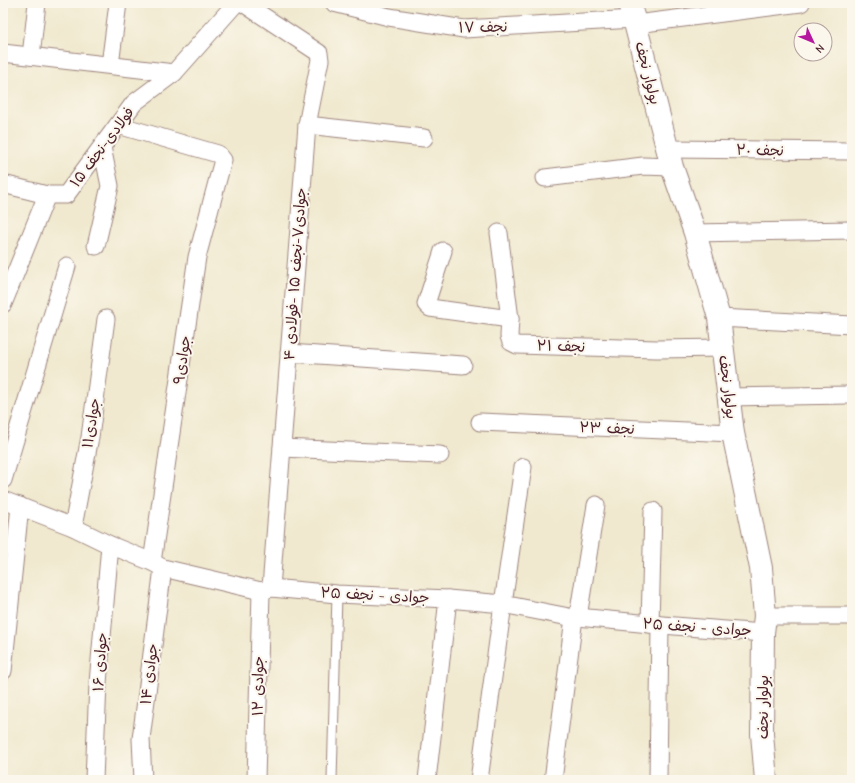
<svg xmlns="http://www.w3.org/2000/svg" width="855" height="783" font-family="'Comic Neue','Playpen Sans Arabic',sans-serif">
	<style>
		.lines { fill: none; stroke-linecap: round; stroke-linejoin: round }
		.lane-casing { stroke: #9d847d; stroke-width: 11 }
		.street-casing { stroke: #9d847d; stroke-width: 19 }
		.secondary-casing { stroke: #9d847d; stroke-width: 24 }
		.lane { stroke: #fff; stroke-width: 9 }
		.street { stroke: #fff; stroke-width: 17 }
		.secondary { stroke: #fff; stroke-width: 22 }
		.labels { text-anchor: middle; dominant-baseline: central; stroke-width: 4; stroke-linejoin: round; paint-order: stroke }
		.street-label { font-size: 15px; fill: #4a1f2b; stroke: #fbf7ec }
	</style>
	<rect width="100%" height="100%" fill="#fbf7ec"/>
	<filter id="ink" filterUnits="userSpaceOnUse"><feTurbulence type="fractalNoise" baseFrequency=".025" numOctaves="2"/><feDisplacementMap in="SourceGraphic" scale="8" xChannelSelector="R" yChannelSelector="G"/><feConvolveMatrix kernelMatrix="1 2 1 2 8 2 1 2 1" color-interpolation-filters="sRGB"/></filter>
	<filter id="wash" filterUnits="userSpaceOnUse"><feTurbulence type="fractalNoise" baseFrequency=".012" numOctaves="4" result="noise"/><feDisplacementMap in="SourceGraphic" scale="16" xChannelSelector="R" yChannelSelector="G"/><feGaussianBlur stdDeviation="0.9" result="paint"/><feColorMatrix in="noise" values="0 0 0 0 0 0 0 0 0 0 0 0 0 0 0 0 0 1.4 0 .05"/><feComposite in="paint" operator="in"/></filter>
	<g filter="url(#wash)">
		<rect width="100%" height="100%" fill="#f0e9cf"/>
	</g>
	<g filter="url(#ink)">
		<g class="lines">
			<g class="lane-casing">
				<polyline id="lane" points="332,780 337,594"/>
			</g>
			<g class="street-casing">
				<g id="street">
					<polyline points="243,3 319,53 320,60 307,125 271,588"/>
					<polyline points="334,3 389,17 464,29 634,19"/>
					<polyline points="636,24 801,3"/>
					<polyline points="3,53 174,73"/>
					<polyline points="31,56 37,3"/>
					<polyline points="110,65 118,3"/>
					<polyline points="118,125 218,154 223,160 197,257 152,562"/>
					<polyline points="307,125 424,138"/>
					<polyline points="668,149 852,151"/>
					<polyline points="545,178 643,166 672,167"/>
					<polyline points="3,184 47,195 66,195 134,103 174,73 236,3"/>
					<polyline points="499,233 510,319 509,336 511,342 517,345 657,349 723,348"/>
					<polyline points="695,233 852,230"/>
					<polyline points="96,246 110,186 102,147"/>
					<polyline points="443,251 426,304 430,308 510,319"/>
					<polyline points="3,304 47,195"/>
					<polyline points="719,318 852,325"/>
					<polyline points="289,353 463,365"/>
					<polyline points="729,397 850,395"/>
					<polyline points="480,422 733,433"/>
					<polyline points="282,448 440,455"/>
					<polyline points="3,480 67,266"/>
					<polyline points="3,500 73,527 110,545 152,562 163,568 261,591 271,588 337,594 448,599 503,604 574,618 578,617 650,624 763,633"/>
					<polyline points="73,527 90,437 106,319"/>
					<polyline points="765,616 852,616"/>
					<polyline points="578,617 596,505"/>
					<polyline points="650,624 653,511"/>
					<polyline points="3,671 20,506"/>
					<polyline points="94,780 98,683 110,545"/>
					<polyline points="143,780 141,739 163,568"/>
					<polyline points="256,780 261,591"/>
					<polyline points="427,780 448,599"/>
					<polyline points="479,780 503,604 523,467"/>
					<polyline points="553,780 574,618"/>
					<polyline points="658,780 660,625"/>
				</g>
			</g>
			<g class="secondary-casing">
				<polyline id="secondary" points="629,3 634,19 672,167 695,233 719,318 733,433 761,568 765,616 763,633 762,734 766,780"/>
			</g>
			<use href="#lane" class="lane"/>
			<use href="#street" class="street"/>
			<use href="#secondary" class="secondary"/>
		</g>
	</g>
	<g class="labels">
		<g class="street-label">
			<text transform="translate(483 27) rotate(-1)">نجف ۱۷</text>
			<text transform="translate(648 73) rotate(76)">بولوار نجف</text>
			<text transform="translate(102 147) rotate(-53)">فولادی-نجف ۱۵</text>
			<text transform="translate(760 150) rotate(1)">نجف ۲۰</text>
			<text transform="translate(295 274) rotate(-86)">جوادی۷-نجف ۱۵ -فولادی ۴</text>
			<text transform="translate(561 346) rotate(2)">نجف ۲۱</text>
			<text transform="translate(182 360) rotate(-82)">جوادی۹</text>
			<text transform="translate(728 387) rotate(83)">بولوار نجف</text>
			<text transform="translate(91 423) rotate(-81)">جوادی۱۱</text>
			<text transform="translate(607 428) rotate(2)">نجف ۲۳</text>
			<text transform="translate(375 595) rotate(3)">جوادی - نجف ۲۵</text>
			<text transform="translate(697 627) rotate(4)">جوادی - نجف ۲۵</text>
			<text transform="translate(100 662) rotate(-86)">جوادی ۱۶</text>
			<text transform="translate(149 674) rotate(-83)">جوادی ۱۴</text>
			<text transform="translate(258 686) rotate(-89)">جوادی ۱۲</text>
			<text transform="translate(763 707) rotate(-90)">بولوار نجف</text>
		</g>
	</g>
	<rect width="855" height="783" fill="none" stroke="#fbf7ec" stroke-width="16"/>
	<g transform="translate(813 42) rotate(134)"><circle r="19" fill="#fbf7ec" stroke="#b4a19f"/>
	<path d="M0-3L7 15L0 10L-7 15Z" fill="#b5179e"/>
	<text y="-6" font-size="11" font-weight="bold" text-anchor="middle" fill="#4a1f2b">N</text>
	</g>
</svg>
